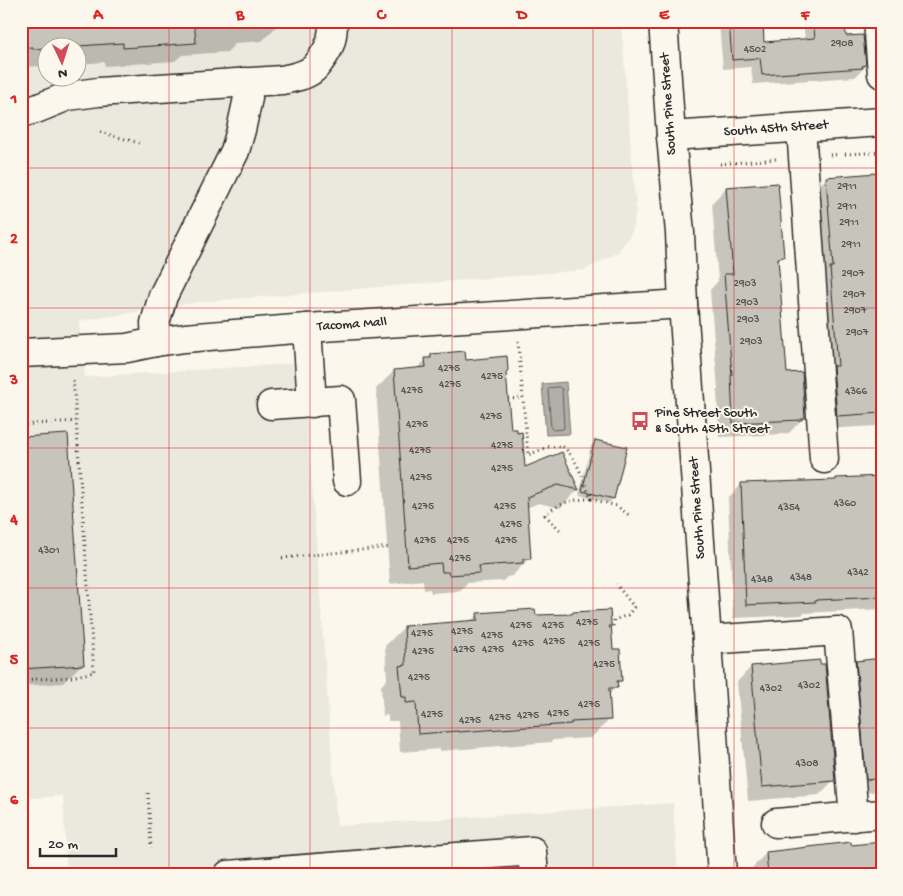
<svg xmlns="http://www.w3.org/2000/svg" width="903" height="896" font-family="'Gochi Hand',sans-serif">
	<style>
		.built { fill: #ebe8de; fill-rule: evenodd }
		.water { fill: #b1afa7; stroke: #7b7a75 }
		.shadow { fill: #0003 }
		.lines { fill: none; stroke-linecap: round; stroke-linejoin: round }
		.shore { stroke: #61605d; stroke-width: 1 }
		.building { fill: #c7c4bc; stroke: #2b2b2b }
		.minor-casing { stroke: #2b2b2b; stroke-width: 31 }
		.major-casing { stroke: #2b2b2b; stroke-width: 31 }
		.path { stroke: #2b2b2b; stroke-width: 3; stroke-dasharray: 1 4; stroke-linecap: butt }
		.minor { stroke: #fbf7ec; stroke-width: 28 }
		.major { stroke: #fbf7ec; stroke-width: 28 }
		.grid { fill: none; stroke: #d62828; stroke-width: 1; stroke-opacity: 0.55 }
		.labels { text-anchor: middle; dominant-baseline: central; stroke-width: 4; stroke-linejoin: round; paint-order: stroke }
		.number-label { font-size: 11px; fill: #52514f }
		.street-label { font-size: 14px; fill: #2b2b2b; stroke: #fbf7ec }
		.poi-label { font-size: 14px; fill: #2b2b2b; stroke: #fbf7ec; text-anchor: start }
		.neatline { fill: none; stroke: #d62828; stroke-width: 2 }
		.grid-label { font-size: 16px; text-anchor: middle; font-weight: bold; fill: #d62828 }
	</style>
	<rect width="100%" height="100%" fill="#fbf7ec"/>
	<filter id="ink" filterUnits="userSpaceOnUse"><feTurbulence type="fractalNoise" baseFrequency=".02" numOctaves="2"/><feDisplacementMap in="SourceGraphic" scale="10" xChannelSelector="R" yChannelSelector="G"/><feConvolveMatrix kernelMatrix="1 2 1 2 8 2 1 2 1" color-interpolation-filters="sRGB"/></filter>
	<g filter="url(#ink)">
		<path class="built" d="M21,21H621L636,211L632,232L618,252L585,270L200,302L79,321L85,377L303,363L337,826L673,803L678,875H67L63,796L21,799ZM48,48H78V78H48Z"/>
		<polygon class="water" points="566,382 570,434 546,435 542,384"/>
		<g class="shadow">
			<polygon points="21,21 281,21 281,22 262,41 236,43 227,52 182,55 175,61 105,66 104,62 78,64 78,48 48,48 48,66 21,67"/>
			<polygon points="722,21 761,21 763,43 805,40 803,21 844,21 845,38 862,37 865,67 855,77 753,84 751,67 723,69 719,24"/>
			<polygon points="827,178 877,187 882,187 882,421 877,426 824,429 813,191"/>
			<polygon points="726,188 783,257 777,262 786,374 804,417 790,432 786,434 719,437 717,391 718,390 710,290 718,281 712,203"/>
			<polygon points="431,355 464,361 505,372 509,431 523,469 561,454 578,490 560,508 539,503 526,508 530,558 512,576 507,577 503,581 467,583 460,591 431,593 430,589 424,590 423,580 390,584 376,389 394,371 416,369"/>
			<polygon points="21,438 82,664 63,683 21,686"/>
			<polygon points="595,441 613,498 609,503 579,495 591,446"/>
			<polygon points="882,478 882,609 804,613 802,615 733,618 728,498 742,484 836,481"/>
			<polygon points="478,614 535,617 612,651 621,680 616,685 616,687 608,696 610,719 591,738 553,740 551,742 440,751 440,749 400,752 398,721 388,721 388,715 383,716 381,686 387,679 385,646 404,627 470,622"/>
			<polygon points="882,659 882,791 852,794 842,676 857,662"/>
			<polygon points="751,667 834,780 819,795 748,801 737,682"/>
			<polygon points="850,846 882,875 753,875 752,868 766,853"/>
		</g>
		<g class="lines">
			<polygon class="shore" points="559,387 562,389 564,427 563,429 553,430 551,428 548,390 550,388"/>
		</g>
		<g class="building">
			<polygon points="21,21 194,21 196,43 123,48 123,43 33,49 33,47 21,48"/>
			<polygon points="729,21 763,21 764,42 815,38 813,21 845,21 846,36 863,35 866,65 862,66 863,68 762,75 760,58 732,60"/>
			<polygon points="877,173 882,234 882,413 837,416 833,366 838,366 830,267 833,267 826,177"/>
			<polygon points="778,183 784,257 778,258 787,373 802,372 805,418 802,418 802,420 733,423 731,375 732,375 724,274 733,274 726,187"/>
			<polygon points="465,351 466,360 507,356 508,370 506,373 511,429 517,429 517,433 522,432 525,467 562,452 579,490 558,485 527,497 531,559 523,559 523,563 479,566 480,573 449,575 448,572 442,572 441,563 408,566 394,370 426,367 425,358 431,358 431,354"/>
			<polygon points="68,434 84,665 21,669 21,437"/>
			<polygon points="595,440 627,447 614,499 582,491"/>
			<polygon points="882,476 882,597 816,600 816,602 746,605 741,483 836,480 836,478"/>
			<polygon points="535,609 536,615 572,614 573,612 610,610 613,649 620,649 622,681 617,681 618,688 609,688 611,720 571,722 571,724 458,732 458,731 418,734 416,702 406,703 406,697 402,697 399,666 406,665 404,626 478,620 477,613"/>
			<polygon points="882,658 882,778 866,780 856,661"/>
			<polygon points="820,660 820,664 825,664 835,781 762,787 751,666"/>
			<polygon points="851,842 851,845 882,842 882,875 768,875 766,852"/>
		</g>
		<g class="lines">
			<g class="minor-casing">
				<g id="minor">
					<polyline points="878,21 882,74"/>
					<path d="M21,113L36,109L68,96L98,92L282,80C292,78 304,76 312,70C315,68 318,64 320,61C330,48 333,39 333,21"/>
					<polyline points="801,128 824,459"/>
					<polyline points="671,136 882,122"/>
					<polyline points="307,328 312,403"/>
					<polyline points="156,342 155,323 163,296 235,151 241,130 248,98 245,82"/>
					<polyline points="21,353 127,348 156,342 185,338 307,328 683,304"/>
					<polyline points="271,405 341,400 347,481"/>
					<polyline points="707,640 838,631 854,817"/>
					<polyline points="776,823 882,814"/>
					<polyline points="228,875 532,851 534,875"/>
				</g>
			</g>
			<g class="major-casing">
				<polyline id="major" points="663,21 671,136 680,233 683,304 707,640 722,875"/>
			</g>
			<g class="path">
				<polyline points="100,132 139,143"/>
				<polyline points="830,155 882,152"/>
				<polyline points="720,164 776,159"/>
				<path d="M518,342L528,455L548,447L562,446C578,458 583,481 591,499C573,499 558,503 545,515L560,530"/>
				<polyline points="508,399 523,398"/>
				<polyline points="21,425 76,421"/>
				<polyline points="591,499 617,506 629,515"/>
				<polyline points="282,558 391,547"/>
				<polyline points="609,627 613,627 614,620 628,615 634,607 616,584"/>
				<polyline points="21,680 71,677 94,672 73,377"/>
				<polyline points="148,793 151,848"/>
			</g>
			<use href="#minor" class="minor"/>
			<use href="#major" class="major"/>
		</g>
	</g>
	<path class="grid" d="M169,21V875M310,21V875M452,21V875M593,21V875M734,21V875M21,168H882M21,308H882M21,448H882M21,588H882M21,728H882"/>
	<defs>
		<g id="bus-bare" transform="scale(1.5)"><path d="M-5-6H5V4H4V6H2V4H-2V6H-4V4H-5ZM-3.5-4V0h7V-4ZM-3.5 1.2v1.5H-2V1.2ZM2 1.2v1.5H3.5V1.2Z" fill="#d1495b" stroke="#fbf7ec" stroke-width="2.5" paint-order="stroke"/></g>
	</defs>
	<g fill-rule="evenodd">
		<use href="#bus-bare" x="640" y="421"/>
	</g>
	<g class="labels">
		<g class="number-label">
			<text x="842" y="44">2908</text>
			<text x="755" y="50">4502</text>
			<text x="847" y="187">2911</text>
			<text x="847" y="207">2911</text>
			<text x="849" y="223">2911</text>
			<text x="851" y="245">2911</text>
			<text x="853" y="274">2907</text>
			<text x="745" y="284">2903</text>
			<text x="854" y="295">2907</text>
			<text x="747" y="303">2903</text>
			<text x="855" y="311">2907</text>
			<text x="748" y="320">2903</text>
			<text x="857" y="333">2907</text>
			<text x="751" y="342">2903</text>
			<text x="449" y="369">4275</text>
			<text x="492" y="377">4275</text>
			<text x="450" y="385">4275</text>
			<text x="412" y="391">4275</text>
			<text x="856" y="392">4366</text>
			<text x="491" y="417">4275</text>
			<text x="417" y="425">4275</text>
			<text x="502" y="446">4275</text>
			<text x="420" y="451">4275</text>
			<text x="502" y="469">4275</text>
			<text x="421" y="478">4275</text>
			<text x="845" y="504">4360</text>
			<text x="423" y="507">4275</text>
			<text x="505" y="507">4275</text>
			<text x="789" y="508">4354</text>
			<text x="511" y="525">4275</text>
			<text x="425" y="541">4275</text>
			<text x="458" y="541">4275</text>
			<text x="506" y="541">4275</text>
			<text x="49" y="551">4301</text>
			<text x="460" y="559">4275</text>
			<text x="858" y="573">4342</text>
			<text x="801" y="578">4348</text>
			<text x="762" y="580">4348</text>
			<text x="587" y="623">4275</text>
			<text x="521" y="626">4275</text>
			<text x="553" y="626">4275</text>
			<text x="462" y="632">4275</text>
			<text x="422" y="634">4275</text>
			<text x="492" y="636">4275</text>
			<text x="554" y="642">4275</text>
			<text x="523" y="644">4275</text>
			<text x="589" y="644">4275</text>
			<text x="464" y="650">4275</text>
			<text x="493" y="650">4275</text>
			<text x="423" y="652">4275</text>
			<text x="604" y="665">4275</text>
			<text x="419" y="678">4275</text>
			<text x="809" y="686">4302</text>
			<text x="771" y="689">4302</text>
			<text x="589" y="705">4275</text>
			<text x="558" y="714">4275</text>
			<text x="432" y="715">4275</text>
			<text x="528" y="716">4275</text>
			<text x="500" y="718">4275</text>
			<text x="470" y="721">4275</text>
			<text x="807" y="764">4308</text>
		</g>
		<g class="street-label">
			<text transform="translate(669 104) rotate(-94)">South Pine Street</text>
			<text transform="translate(776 129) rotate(-4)">South 45th Street</text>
			<text transform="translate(352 325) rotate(-4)">Tacoma Mall</text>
			<text transform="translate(698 508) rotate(-94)">South Pine Street</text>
		</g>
		<g class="poi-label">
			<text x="655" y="413">Pine Street South<tspan x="655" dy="16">&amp; South 45th Street</tspan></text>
		</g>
	</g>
	<rect width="903" height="896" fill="none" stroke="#fbf7ec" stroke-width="55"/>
	<g transform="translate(62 62) rotate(176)"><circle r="24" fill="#fbf7ec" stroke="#a8a59f"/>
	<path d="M0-4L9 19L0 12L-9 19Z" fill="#d1495b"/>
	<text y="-8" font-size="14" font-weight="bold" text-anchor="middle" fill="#2b2b2b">N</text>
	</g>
	<path d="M40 848v8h76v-8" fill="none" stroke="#2b2b2b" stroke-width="2.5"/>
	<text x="48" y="848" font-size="15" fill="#2b2b2b" stroke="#fbf7ec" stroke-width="4" paint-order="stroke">20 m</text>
	<rect x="28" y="28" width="848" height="840" class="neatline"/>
	<g class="grid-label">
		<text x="98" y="19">A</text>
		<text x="240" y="19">B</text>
		<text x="381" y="19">C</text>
		<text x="522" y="19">D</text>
		<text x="664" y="19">E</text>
		<text x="805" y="19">F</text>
		<text x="14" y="103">1</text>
		<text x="14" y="243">2</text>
		<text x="14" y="384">3</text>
		<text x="14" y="524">4</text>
		<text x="14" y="664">5</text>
		<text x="14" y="804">6</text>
	</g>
</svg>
